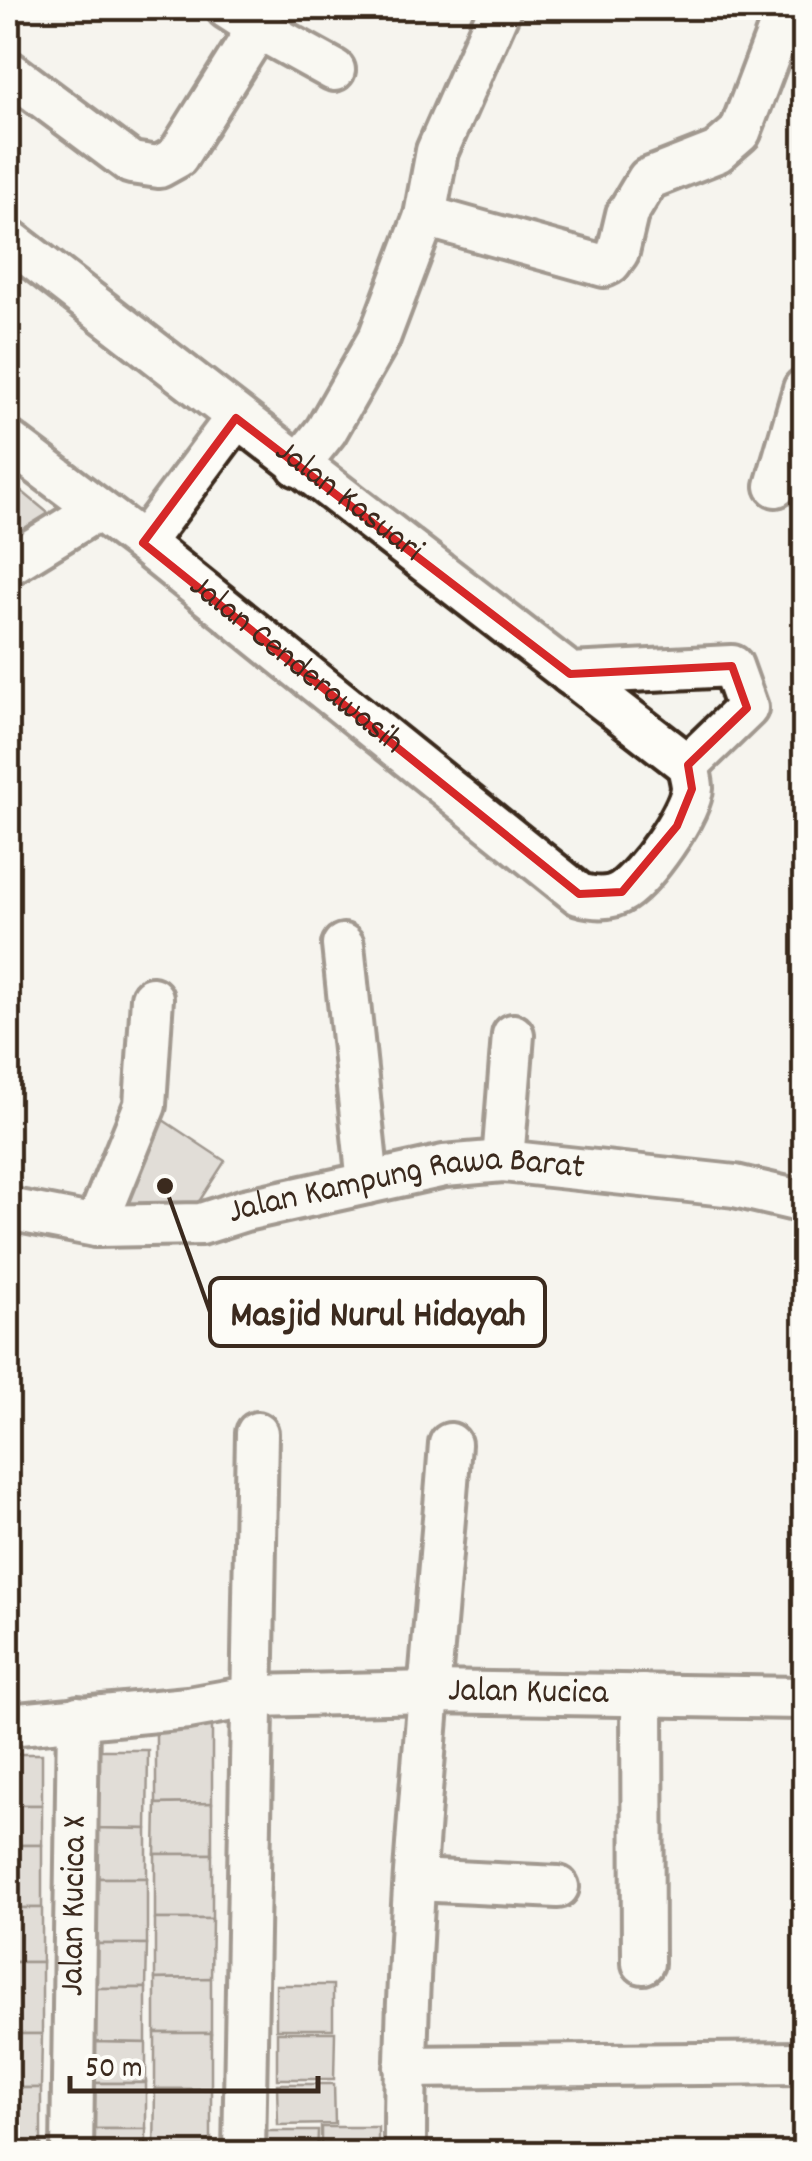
<svg xmlns="http://www.w3.org/2000/svg" width="812" height="2161" font-family="Dekko,sans-serif">
	<style>
		.building { fill: #c7c1bb; stroke: #3b2a1e; stroke-width: 2.5 }
		.lines { fill: none; stroke-linecap: round; stroke-linejoin: round }
		.minor-casing { stroke: #3b2a1e; stroke-width: 48 }
		.minor { stroke: #fdfcf7; stroke-width: 40 }
		.marked { fill: none; stroke: #d62828; stroke-width: 8; stroke-linejoin: round }
		.labels { text-anchor: middle; dominant-baseline: central; stroke-width: 8; stroke-linejoin: round; paint-order: stroke }
		.street-label { font-size: 35px; fill: #3b2a1e; stroke: #fdfcf7 }
		.leader { fill: none; stroke: #3b2a1e; stroke-width: 4 }
		.callout-dot { fill: #3b2a1e; stroke: #fdfcf7; stroke-width: 4 }
		.callout { fill: #fdfcf7; stroke: #3b2a1e; stroke-width: 4 }
		.callout-label { font-size: 38px; text-anchor: middle; font-weight: bold; fill: #3b2a1e }
	</style>
	<rect width="100%" height="100%" fill="#f5f4ee"/>
	<filter id="ink" filterUnits="userSpaceOnUse"><feTurbulence type="fractalNoise" baseFrequency=".01" numOctaves="2"/><feDisplacementMap in="SourceGraphic" scale="20" xChannelSelector="R" yChannelSelector="G"/><feConvolveMatrix kernelMatrix="1 2 1 2 8 2 1 2 1" color-interpolation-filters="sRGB"/></filter>
	<g filter="url(#ink)">
		<g class="building">
			<polygon points="8,480 53,517 33,541 8,521"/>
			<polygon points="151,1112 225,1161 193,1211 112,1212"/>
			<polygon points="212,1725 212,1803 156,1804 156,1726"/>
			<polygon points="91,1750 148,1750 147,1829 90,1828"/>
			<rect x="8" y="1754" width="34" height="51"/>
			<polygon points="212,1803 212,1854 155,1854 156,1804"/>
			<rect x="8" y="1805" width="34" height="40"/>
			<polygon points="90,1828 147,1829 147,1878 90,1878"/>
			<rect x="8" y="1845" width="34" height="63"/>
			<rect x="155" y="1854" width="57" height="65"/>
			<rect x="90" y="1878" width="57" height="66"/>
			<rect x="8" y="1908" width="34" height="54"/>
			<polygon points="155,1919 212,1919 211,1978 155,1979"/>
			<polygon points="90,1944 147,1944 146,1988 90,1988"/>
			<rect x="8" y="1962" width="34" height="72"/>
			<polygon points="211,1978 211,2033 155,2033 155,1979"/>
			<rect x="276" y="1985" width="57" height="44"/>
			<polygon points="90,1988 146,1988 146,2043 89,2042"/>
			<polygon points="277,2032 335,2032 334,2079 277,2079"/>
			<rect x="155" y="2033" width="56" height="56"/>
			<polygon points="8,2034 42,2034 41,2088 8,2088"/>
			<polygon points="89,2042 146,2043 146,2083 89,2083"/>
			<rect x="89" y="2083" width="57" height="46"/>
			<polygon points="277,2084 334,2084 335,2124 278,2125"/>
			<rect x="8" y="2088" width="33" height="57"/>
			<polygon points="155,2089 211,2089 211,2154 154,2154"/>
			<rect x="321" y="2127" width="57" height="27"/>
			<rect x="89" y="2129" width="57" height="25"/>
			<polygon points="260,2131 318,2131 317,2154 260,2154"/>
			<rect x="8" y="2145" width="33" height="9"/>
		</g>
		<g class="lines">
			<g class="minor-casing">
				<g id="minor">
					<polyline points="227,8 258,28 334,70"/>
					<polyline points="8,71 131,163 159,167 177,157 258,28"/>
					<polyline points="425,216 604,266 610,263 618,252 627,214 648,179 717,152 740,132 787,8"/>
					<path id="s1" d="M8,239L688,765"/>
					<path id="s2" d="M8,441L143,543L579,894C593,898 610,900 623,891C645,876 690,814 692,788C692,781 689,772 688,765"/>
					<polyline points="298,466 326,431 379,338 425,216 437,151 500,8"/>
					<polyline points="776,486 804,389"/>
					<polyline points="143,543 236,418"/>
					<polyline points="8,565 97,510"/>
					<polyline points="570,674 732,666 747,708 688,765"/>
					<polyline points="343,945 368,1183"/>
					<polyline points="503,1161 513,1035"/>
					<path id="s3" d="M8,1209L96,1226L201,1224L245,1210L444,1166L503,1161L735,1186L804,1202"/>
					<polyline points="96,1226 145,1105 152,998"/>
					<polyline points="642,1695 643,1963"/>
					<path id="s4" d="M8,1725L188,1708L255,1696L431,1692L804,1698"/>
					<polyline points="416,1880 558,1887"/>
					<polyline points="405,2067 804,2063"/>
					<path id="s5" d="M72,2154L78,1717"/>
					<polyline points="244,2154 257,1433"/>
					<path d="M405,2154C404,1917 432,1680 450,1444"/>
				</g>
			</g>
			<use href="#minor" class="minor"/>
		</g>
	</g>
	<path d="M0 0H812V2161H0ZM236,418L570,674L732,666L747,708L688,765L692,789L677,826L622,892L579,894L143,543Z" fill="#f5f4ee" fill-opacity=".55" fill-rule="evenodd"/>
	<path class="marked" d="M236,418L570,674L732,666L747,708L688,765L692,789L677,826L622,892L579,894L143,543Z"/>
	<g class="labels">
		<g class="street-label">
			<text stroke="none"><textPath href="#s1" startOffset="430">Jalan Kasuari</textPath></text>
			<text stroke="none"><textPath href="#s2" startOffset="365">Jalan Cenderawasih</textPath></text>
			<text stroke="none"><textPath href="#s3" startOffset="405">Jalan Kampung Rawa Barat</textPath></text>
			<text stroke="none"><textPath href="#s4" startOffset="522">Jalan Kucica</textPath></text>
			<text stroke="none"><textPath href="#s5" startOffset="248">Jalan Kucica X</textPath></text>
		</g>
	</g>
	<path class="leader" d="M165 1186L210 1312"/>
	<circle class="callout-dot" cx="165" cy="1186" r="10"/>
	<rect class="callout" x="210" y="1278" width="335" height="68" rx="10"/>
	<g class="callout-label">
		<text x="378" y="1325">Masjid Nurul Hidayah</text>
	</g>
	<rect width="812" height="2161" fill="none" stroke="#fdfcf7" stroke-width="40"/>
	<rect x="20" y="20" width="772" height="2121" fill="none" stroke="#3b2a1e" stroke-width="4" filter="url(#ink)"/>
	<path d="M70 2076v15h248v-15" fill="none" stroke="#3b2a1e" stroke-width="5"/>
	<text x="85" y="2076" font-size="30" fill="#3b2a1e" stroke="#fdfcf7" stroke-width="8" paint-order="stroke">50 m</text>
</svg>
